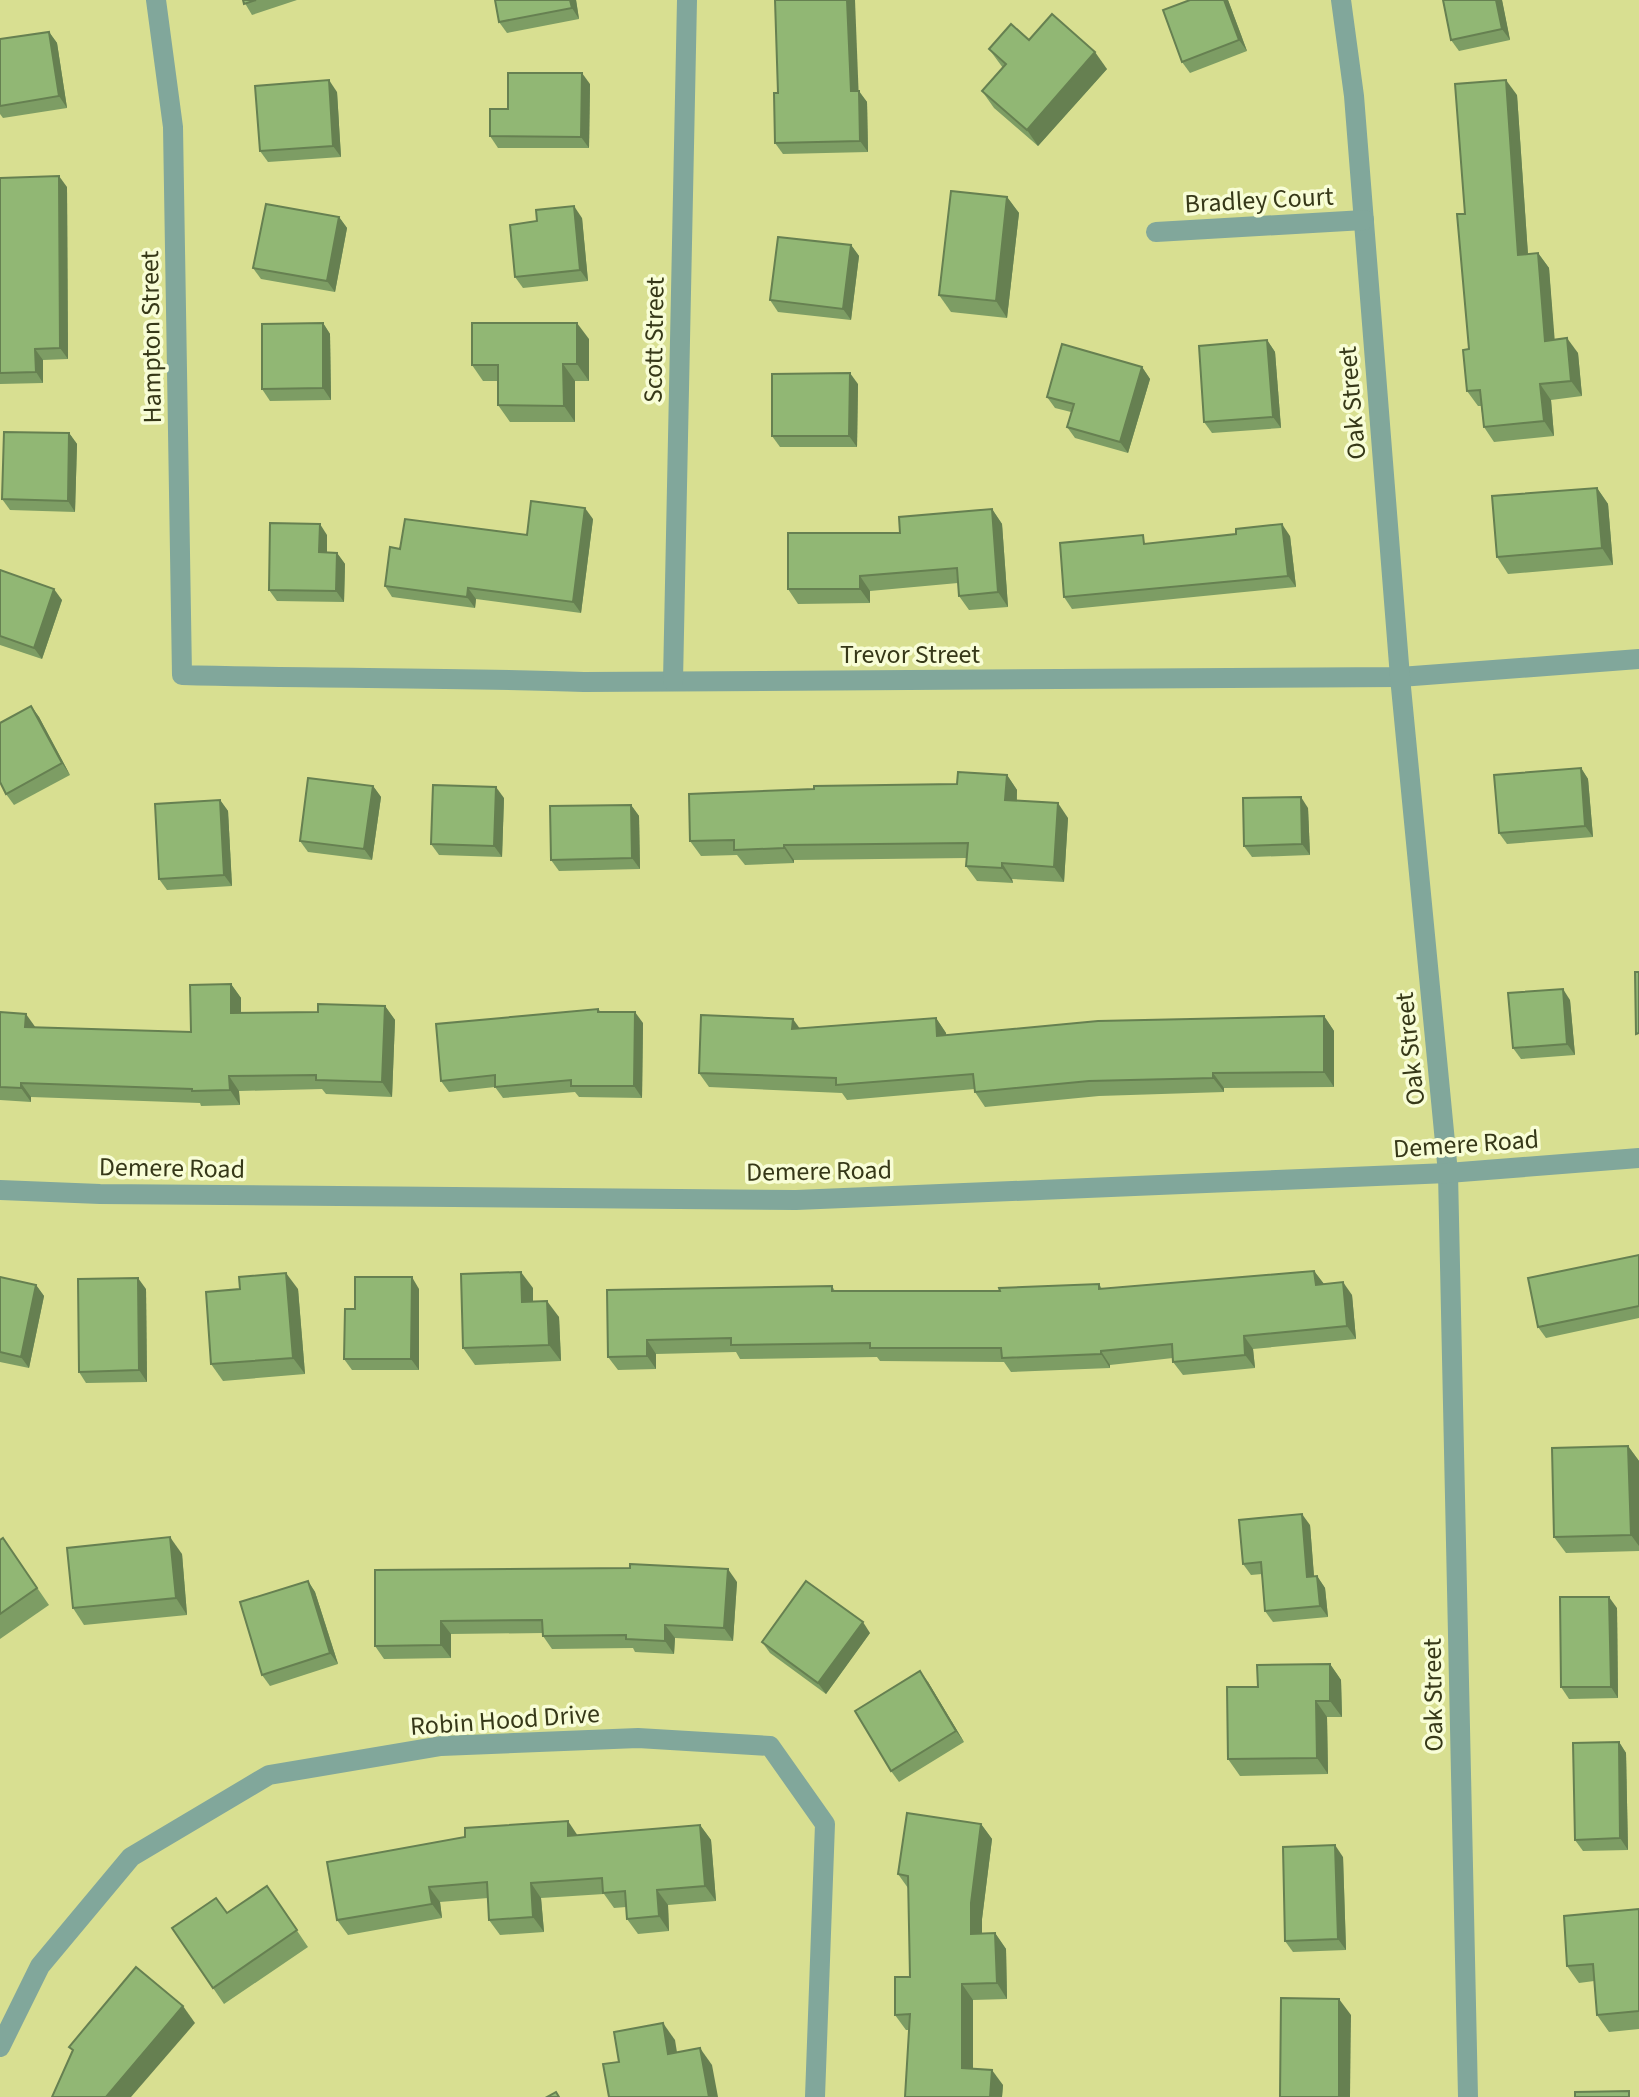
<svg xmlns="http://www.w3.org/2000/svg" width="1639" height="2097" font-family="'Source Sans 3',sans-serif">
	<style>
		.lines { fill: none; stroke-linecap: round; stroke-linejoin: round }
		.minor { stroke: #81a79b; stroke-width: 20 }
		.wall { fill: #7d9d64 }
		.shaded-wall { fill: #668051 }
		.building { fill: #91b774; stroke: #668051; stroke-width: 2 }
		.labels { text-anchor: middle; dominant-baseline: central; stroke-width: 7; stroke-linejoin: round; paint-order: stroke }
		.street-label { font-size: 26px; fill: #363818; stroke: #f8fdd6 }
	</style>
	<rect width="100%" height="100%" fill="#d8df91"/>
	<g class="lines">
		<g class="minor">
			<path d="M156,0L173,127L182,675C316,679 450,677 584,682L1400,677L1639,659"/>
			<polyline points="1341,0 1354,96 1400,677 1448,1173 1468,2097"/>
			<polyline points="1156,232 1364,220"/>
			<polyline points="673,681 687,0"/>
			<polyline points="0,1190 100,1194 796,1200 1448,1173 1639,1158"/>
			<polyline points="0,2047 40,1966 131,1857 269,1775 441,1746 638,1738 770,1746 825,1824 815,2097"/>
		</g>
	</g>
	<g class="wall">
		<polygon points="243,0 297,0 252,15"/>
		<polygon points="495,0 576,0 579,19 507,33 499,22"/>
		<polygon points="1228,0 1247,51 1190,73 1182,62"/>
		<polygon points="1443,0 1502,0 1510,40 1459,51 1451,40"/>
		<polygon points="49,32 57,43 67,108 3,118 0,114 0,39"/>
		<polygon points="989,49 1107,69 1038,146 994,108 982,91 1003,68"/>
		<polygon points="590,84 589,148 498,148 490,136 508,109"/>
		<polygon points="858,91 867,102 868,152 783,154 775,143"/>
		<polygon points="337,92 341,157 268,162 260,151"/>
		<polygon points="1517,95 1528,254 1538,253 1549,268 1554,340 1578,353 1582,396 1551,400 1554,436 1494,442 1484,427 1481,406 1478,406 1467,391 1469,349 1465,214"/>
		<polygon points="0,178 67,187 68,359 43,360 43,383 0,384"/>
		<polygon points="1007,197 1019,213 1007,318 951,312 939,295"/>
		<polygon points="339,217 347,228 335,292 261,279 253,268"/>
		<polygon points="582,218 588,281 523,288 515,277"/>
		<polygon points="851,245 859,256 851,320 778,312 770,300"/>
		<polygon points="323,323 330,334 331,400 270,401 262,389"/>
		<polygon points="589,339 589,381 575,381 575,422 510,422 498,405 498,381 483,381 472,365"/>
		<polygon points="1267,340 1275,352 1281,428 1212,433 1204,422"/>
		<polygon points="1142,367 1150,379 1128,453 1075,438 1067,427 1071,412 1055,408 1047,397"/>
		<polygon points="858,384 857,447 780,447 772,436"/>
		<polygon points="69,433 77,444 75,512 10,510 2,499"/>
		<polygon points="1597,488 1608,504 1613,565 1508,574 1497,557"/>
		<polygon points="992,509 1002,524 1008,607 969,610 959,596 958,583 870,591 870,603 798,604 788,589 900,533"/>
		<polygon points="593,519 581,613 476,599 475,608 392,597 385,586 400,549 527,535"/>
		<polygon points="327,535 327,552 337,553 345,564 344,602 277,601 269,590"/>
		<polygon points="1290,536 1296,587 1072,609 1064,597 1149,544"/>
		<polygon points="0,570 62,600 42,659 0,645"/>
		<polygon points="31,706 39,717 70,775 14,805 6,794"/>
		<polygon points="1581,768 1588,779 1593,837 1507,844 1499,833"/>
		<polygon points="1007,775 1017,790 1017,801 1068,818 1064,882 1012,879 1013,883 977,881 966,866 967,858 794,860 794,863 745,865 737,855 701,856 690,841 957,784"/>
		<polygon points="373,786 381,797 372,860 308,852 300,841"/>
		<polygon points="504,798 502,857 439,855 431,844"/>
		<polygon points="220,800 228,811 232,886 167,890 159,879"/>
		<polygon points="631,805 639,816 640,869 559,871 551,860"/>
		<polygon points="1308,808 1310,855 1252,857 1244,846"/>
		<polygon points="231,984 241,998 241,1013 318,1012 385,1006 395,1020 392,1097 326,1094 322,1089 239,1091 240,1105 201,1106 200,1103 31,1097 31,1102 0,1100 0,1012 35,1027 191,1032"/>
		<polygon points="1570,1000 1575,1055 1521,1059 1513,1048"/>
		<polygon points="598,1009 601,1012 643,1023 642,1098 579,1097 575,1092 503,1098 495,1087 449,1092 441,1081"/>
		<polygon points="1324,1016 1334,1031 1334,1087 1224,1088 1224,1092 1099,1096 985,1107 975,1092 975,1089 847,1100 842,1093 709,1087 699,1073 800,1028 936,1018 946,1033 946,1035"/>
		<polygon points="1639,1255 1639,1318 1546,1338 1538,1327"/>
		<polygon points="1314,1271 1324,1284 1352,1295 1356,1339 1253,1349 1255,1368 1183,1375 1173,1362 1173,1358 1110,1365 1110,1368 1011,1372 1004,1362 880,1361 877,1357 740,1359 736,1352 656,1354 656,1369 618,1370 608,1357 607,1290 832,1286 835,1291 1000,1291 1099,1284 1102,1289"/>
		<polygon points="0,1277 36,1285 44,1296 29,1368 0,1362"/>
		<polygon points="533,1288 533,1302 559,1317 561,1361 475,1365 463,1348"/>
		<polygon points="146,1289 147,1382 86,1383 79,1372"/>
		<polygon points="298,1289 305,1374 223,1381 211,1364"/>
		<polygon points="419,1289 419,1370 352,1370 344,1359 355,1309"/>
		<polygon points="1628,1446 1639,1461 1639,1551 1566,1553 1554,1537"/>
		<polygon points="1310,1525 1314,1577 1317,1576 1325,1588 1328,1617 1273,1622 1265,1611 1262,1574 1251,1575 1243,1564"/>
		<polygon points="3,1538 49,1605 0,1639 0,1540"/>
		<polygon points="182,1554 187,1615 84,1625 73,1608"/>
		<polygon points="375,1570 737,1582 733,1641 675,1638 674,1654 635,1652 633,1648 552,1649 543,1636 543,1633 451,1634 451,1658 384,1659 375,1646"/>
		<polygon points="308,1581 315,1592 338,1664 270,1686 262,1675"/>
		<polygon points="1617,1608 1618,1698 1569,1699 1561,1687"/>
		<polygon points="870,1633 826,1694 770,1653 762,1642"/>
		<polygon points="1330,1664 1341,1680 1342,1717 1327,1717 1328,1774 1240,1776 1228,1759 1258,1687"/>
		<polygon points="928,1682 964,1742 899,1782 891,1771"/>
		<polygon points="1619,1742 1626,1753 1628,1850 1583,1851 1575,1840"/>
		<polygon points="981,1824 992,1839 982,1919 982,1933 995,1933 1006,1949 1007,1999 973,2000 973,2068 1003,2085 1002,2097 909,2030 906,2030 895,2015 910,1977 908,1888 898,1874"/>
		<polygon points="700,1825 711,1840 716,1901 668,1905 669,1931 638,1934 627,1919 626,1907 614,1908 604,1894 541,1898 544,1932 500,1935 489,1920 488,1898 440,1902 442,1918 348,1935 337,1920 577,1835"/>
		<polygon points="1343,1857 1346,1950 1293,1952 1285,1941"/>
		<polygon points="267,1886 308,1947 224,2004 172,1928 227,1913"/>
		<polygon points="1639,1909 1639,2029 1609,2032 1597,2015 1594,1981 1579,1983 1567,1966"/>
	</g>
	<g class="shaded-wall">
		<polygon points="570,0 576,0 579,19 572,8"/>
		<polygon points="847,0 855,0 859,102 851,91"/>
		<polygon points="1224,0 1228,0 1247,51 1239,40"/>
		<polygon points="1496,0 1502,0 1510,40 1502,29"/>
		<polygon points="49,32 57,43 67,108 59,96"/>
		<polygon points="1095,52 1107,69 1038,146 1027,130"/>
		<polygon points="582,73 590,84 589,148 581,137"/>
		<polygon points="329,80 337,92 341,157 333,146"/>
		<polygon points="1506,80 1517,95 1529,270 1518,255"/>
		<polygon points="859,91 867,102 868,152 860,141"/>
		<polygon points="59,176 67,187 68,359 60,348"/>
		<polygon points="1007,197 1019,213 1007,318 996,301"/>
		<polygon points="574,206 582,218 588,281 580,270"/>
		<polygon points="339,217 347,228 335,292 327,281"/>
		<polygon points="851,245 859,256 851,320 843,309"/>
		<polygon points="1538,253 1549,268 1556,356 1545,341"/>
		<polygon points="323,323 330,334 331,400 323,388"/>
		<polygon points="577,323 589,339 589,381 577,364"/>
		<polygon points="1567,338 1578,353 1582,396 1571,381"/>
		<polygon points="1267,340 1275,352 1281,428 1273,417"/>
		<polygon points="35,349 43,360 43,383 36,372"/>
		<polygon points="563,364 575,381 575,422 564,406"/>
		<polygon points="1142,367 1150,379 1128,453 1120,442"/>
		<polygon points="850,373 858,384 857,447 849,436"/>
		<polygon points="1540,384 1551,400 1554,436 1544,421"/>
		<polygon points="69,433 77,444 75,512 68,501"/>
		<polygon points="1597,488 1608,504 1613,565 1602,548"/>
		<polygon points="585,508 593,519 581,613 573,602"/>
		<polygon points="992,509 1002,524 1008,607 998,592"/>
		<polygon points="320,524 327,535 327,563 319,552"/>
		<polygon points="1282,524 1290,536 1296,587 1288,576"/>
		<polygon points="337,553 345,564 344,602 336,591"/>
		<polygon points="860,576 870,591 870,603 860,589"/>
		<polygon points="468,588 476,599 475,608 467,597"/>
		<polygon points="54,589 62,600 42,659 34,648"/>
		<polygon points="31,706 39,717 70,775 62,763"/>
		<polygon points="1581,768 1588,779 1593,837 1585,826"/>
		<polygon points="1007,775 1017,790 1016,815 1005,800"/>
		<polygon points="373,786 381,797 372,860 364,849"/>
		<polygon points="496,787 504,798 502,857 494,846"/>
		<polygon points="1301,797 1308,808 1310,855 1302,844"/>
		<polygon points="220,800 228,811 232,886 224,875"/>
		<polygon points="1058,803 1068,818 1064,882 1054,867"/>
		<polygon points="631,805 639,816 640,869 632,858"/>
		<polygon points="784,845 794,860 794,863 784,848"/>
		<polygon points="1002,863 1012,879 1013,883 1002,868"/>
		<polygon points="231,984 241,998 241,1027 231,1013"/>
		<polygon points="1563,989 1570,1000 1575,1055 1567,1044"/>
		<polygon points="385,1006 395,1020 392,1097 382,1082"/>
		<polygon points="635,1012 643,1023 642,1098 634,1086"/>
		<polygon points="26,1014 36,1028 25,1027"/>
		<polygon points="1324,1016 1334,1031 1334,1087 1324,1072"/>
		<polygon points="936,1018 946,1033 948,1051 937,1036"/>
		<polygon points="793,1019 803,1033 792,1029"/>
		<polygon points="1213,1073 1224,1088 1224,1092 1213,1078"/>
		<polygon points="229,1076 239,1091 240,1105 230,1090"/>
		<polygon points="21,1083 31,1097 31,1102 21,1088"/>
		<polygon points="1314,1271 1324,1284 1316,1285"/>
		<polygon points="521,1272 533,1288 533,1319 522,1302"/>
		<polygon points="286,1273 298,1289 305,1374 293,1358"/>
		<polygon points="412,1277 419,1289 419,1370 411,1359"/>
		<polygon points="138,1278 146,1289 147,1382 139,1370"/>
		<polygon points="1343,1282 1352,1295 1356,1339 1347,1326"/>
		<polygon points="36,1285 44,1296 29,1368 21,1357"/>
		<polygon points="547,1301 559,1317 561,1361 549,1345"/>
		<polygon points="1244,1336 1253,1349 1255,1368 1245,1355"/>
		<polygon points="647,1340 656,1354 656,1369 647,1356"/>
		<polygon points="1101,1351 1110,1365 1110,1368 1101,1354"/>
		<polygon points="1628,1446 1639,1461 1639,1546 1631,1535"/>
		<polygon points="1302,1514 1310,1525 1315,1589 1307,1577"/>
		<polygon points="170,1537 182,1554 187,1615 176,1598"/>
		<polygon points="728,1569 737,1582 733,1641 724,1628"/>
		<polygon points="1317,1576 1325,1588 1328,1617 1320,1606"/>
		<polygon points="308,1581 315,1592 338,1664 330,1653"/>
		<polygon points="1609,1597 1617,1608 1618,1698 1611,1687"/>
		<polygon points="441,1621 451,1634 451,1658 441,1645"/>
		<polygon points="863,1622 870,1633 826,1694 818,1683"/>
		<polygon points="665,1625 675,1638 674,1654 665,1641"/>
		<polygon points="1330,1664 1341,1680 1342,1717 1330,1701"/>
		<polygon points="920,1671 928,1682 964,1742 956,1731"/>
		<polygon points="1316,1701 1327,1717 1328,1774 1317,1758"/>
		<polygon points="1619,1742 1626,1753 1628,1850 1620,1838"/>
		<polygon points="568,1821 578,1836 568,1836"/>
		<polygon points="981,1824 992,1839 982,1919 982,1949 971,1934 971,1903"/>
		<polygon points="700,1825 711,1840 716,1901 705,1886"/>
		<polygon points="1335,1845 1343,1857 1346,1950 1338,1939"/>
		<polygon points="531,1883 541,1898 544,1932 533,1917"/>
		<polygon points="429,1887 440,1902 442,1918 432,1904"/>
		<polygon points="657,1890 668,1905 669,1931 659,1916"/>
		<polygon points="995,1933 1006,1949 1007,1999 997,1983"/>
		<polygon points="962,1984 973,2000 973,2083 962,2068"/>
		<polygon points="1339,1999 1351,2015 1350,2097 1339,2097"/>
		<polygon points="183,2006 195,2023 131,2097 106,2097"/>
		<polygon points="663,2023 675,2040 680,2071 668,2054"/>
		<polygon points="700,2048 712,2065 718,2097 709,2097"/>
		<polygon points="992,2070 1003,2085 1002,2097 990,2097"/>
	</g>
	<g class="building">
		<polygon points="243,0 256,0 244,4"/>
		<polygon points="495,0 570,0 572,8 499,22"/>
		<polygon points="775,0 847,0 851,91 859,91 860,141 775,143 774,93 778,93"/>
		<polygon points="1190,0 1224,0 1239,40 1182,62 1163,10"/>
		<polygon points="1443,0 1496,0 1502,29 1451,40"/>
		<polygon points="1052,14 1095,52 1027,130 982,91 1006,64 989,49 1011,24 1029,40"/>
		<polygon points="49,32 59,96 0,106 0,39"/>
		<polygon points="508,73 582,73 581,137 490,136 490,109 508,109"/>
		<polygon points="329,80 333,146 260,151 255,86"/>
		<polygon points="1506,80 1518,255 1538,253 1545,341 1567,338 1571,381 1540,384 1544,421 1484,427 1480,390 1467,391 1463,350 1469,349 1457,214 1465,214 1455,84"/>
		<polygon points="59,176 60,348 35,349 36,372 0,373 0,178"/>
		<polygon points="951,191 1007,197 996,301 939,295"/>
		<polygon points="266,204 339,217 327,281 253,268"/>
		<polygon points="574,206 580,270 515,277 510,225 537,221 536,210"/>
		<polygon points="778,237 851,245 843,309 770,300"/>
		<polygon points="323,323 323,388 262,389 262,324"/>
		<polygon points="472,323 577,323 577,364 563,364 564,406 498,405 498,365 472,365"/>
		<polygon points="1267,340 1273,417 1204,422 1199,346"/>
		<polygon points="1062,344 1142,367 1120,442 1067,427 1074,404 1047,397"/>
		<polygon points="850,373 849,436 772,436 772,374"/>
		<polygon points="4,432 69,433 68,501 2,499"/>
		<polygon points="1597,488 1602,548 1497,557 1492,496"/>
		<polygon points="531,501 585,508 573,602 468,588 467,597 385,586 390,547 400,549 405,519 527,535"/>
		<polygon points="992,509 998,592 959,596 957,568 860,576 860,589 788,589 788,533 900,533 899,517"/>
		<polygon points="270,523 320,524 319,552 337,553 336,591 269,590"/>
		<polygon points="1282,524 1288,576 1064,597 1060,543 1143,535 1144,544 1236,534 1236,529"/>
		<polygon points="0,570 54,589 34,648 0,636"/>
		<polygon points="31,706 62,763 6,794 0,782 0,723"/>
		<polygon points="1581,768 1585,826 1499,833 1494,775"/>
		<polygon points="958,772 1007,775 1005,800 1058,803 1054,867 1002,863 1002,868 966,866 968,843 784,845 784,848 734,850 734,840 690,841 689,794 814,789 814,786 957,784"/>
		<polygon points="308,778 373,786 364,849 300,841"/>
		<polygon points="433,785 496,787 494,846 431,844"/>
		<polygon points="1301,797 1302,844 1244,846 1243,798"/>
		<polygon points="220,800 224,875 159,879 155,804"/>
		<polygon points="631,805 632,858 551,860 550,806"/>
		<polygon points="1635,972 1639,972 1639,1033 1636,1034"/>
		<polygon points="231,984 231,1013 318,1012 318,1004 385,1006 382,1082 316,1080 316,1075 229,1076 230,1090 192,1091 192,1089 21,1083 21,1088 0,1087 0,1012 26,1014 25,1027 191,1032 190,985"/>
		<polygon points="1563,989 1567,1044 1513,1048 1508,993"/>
		<polygon points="598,1009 598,1012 635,1012 634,1086 571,1086 571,1080 495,1087 495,1075 441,1081 436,1024"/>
		<polygon points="701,1015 793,1019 792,1029 936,1018 937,1036 1098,1021 1324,1016 1324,1072 1213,1073 1213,1078 1089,1081 975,1092 973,1074 836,1085 836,1078 699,1073"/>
		<polygon points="1639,1255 1639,1306 1538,1327 1528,1278"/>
		<polygon points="1314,1271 1316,1285 1343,1282 1347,1326 1244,1336 1245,1355 1173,1362 1172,1344 1101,1351 1101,1354 1002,1358 1001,1348 870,1348 870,1343 731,1345 731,1338 647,1340 647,1356 608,1357 607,1290 832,1286 832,1291 1000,1291 999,1288 1099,1284 1099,1289"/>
		<polygon points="521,1272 522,1302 547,1301 549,1345 463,1348 461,1274"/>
		<polygon points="286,1273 293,1358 211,1364 206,1292 240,1289 239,1277"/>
		<polygon points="0,1277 36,1285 21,1357 0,1352"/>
		<polygon points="355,1277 412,1277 411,1359 344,1359 345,1309 355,1309"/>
		<polygon points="138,1278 139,1370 79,1372 78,1279"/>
		<polygon points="1628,1446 1631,1535 1554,1537 1552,1448"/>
		<polygon points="1302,1514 1307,1577 1317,1576 1320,1606 1265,1611 1261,1562 1243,1564 1239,1520"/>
		<polygon points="170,1537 176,1598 73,1608 67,1548"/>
		<polygon points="3,1538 37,1588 0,1614 0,1540"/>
		<polygon points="630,1564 728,1569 724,1628 665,1625 665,1641 626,1639 626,1635 543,1636 542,1620 441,1621 441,1645 375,1646 375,1570 630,1568"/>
		<polygon points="308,1581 330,1653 262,1675 240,1602"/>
		<polygon points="806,1581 863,1622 818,1683 762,1642"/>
		<polygon points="1560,1597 1609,1597 1611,1687 1561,1687"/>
		<polygon points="1330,1664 1330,1701 1316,1701 1317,1758 1228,1759 1227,1687 1258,1687 1257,1665"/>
		<polygon points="920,1671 956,1731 891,1771 855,1711"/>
		<polygon points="1619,1742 1620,1838 1575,1840 1573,1743"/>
		<polygon points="907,1813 981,1824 971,1903 971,1934 995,1933 997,1983 962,1984 962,2068 992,2070 990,2097 905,2097 910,2014 895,2015 895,1977 910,1977 908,1876 898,1874"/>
		<polygon points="568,1821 568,1836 700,1825 705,1886 657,1890 659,1916 627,1919 625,1891 603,1893 602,1878 531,1883 533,1917 489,1920 487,1882 429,1887 432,1904 337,1920 327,1862 465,1837 465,1828"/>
		<polygon points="1335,1845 1338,1939 1285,1941 1283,1847"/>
		<polygon points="267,1886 297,1930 213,1988 172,1928 216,1898 227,1913"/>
		<polygon points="1639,1909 1639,2011 1597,2015 1593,1964 1567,1966 1564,1916"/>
		<polygon points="136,1967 183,2006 106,2097 52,2097 73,2050 69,2047"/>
		<polygon points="1281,1998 1339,1999 1339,2097 1280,2097"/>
		<polygon points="663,2023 668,2054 700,2048 709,2097 609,2097 603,2064 619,2062 614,2032"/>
		<polygon points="1629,2091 1629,2097 1575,2097 1575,2092"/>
		<polygon points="556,2092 559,2097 547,2097"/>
	</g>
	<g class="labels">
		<g class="street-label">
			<text transform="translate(1259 200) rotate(-3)">Bradley Court</text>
			<text transform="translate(151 337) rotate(-91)">Hampton Street</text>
			<text transform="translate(654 340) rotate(-89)">Scott Street</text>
			<text transform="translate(1352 403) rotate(-95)">Oak Street</text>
			<text x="910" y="654">Trevor Street</text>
			<text transform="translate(1410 1049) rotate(-96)">Oak Street</text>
			<text transform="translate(1466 1144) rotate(-4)">Demere Road</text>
			<text transform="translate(172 1168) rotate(1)">Demere Road</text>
			<text transform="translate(819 1171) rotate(-1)">Demere Road</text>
			<text transform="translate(1433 1695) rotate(-91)">Oak Street</text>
			<text transform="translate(505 1720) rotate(-4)">Robin Hood Drive</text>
		</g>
	</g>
</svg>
